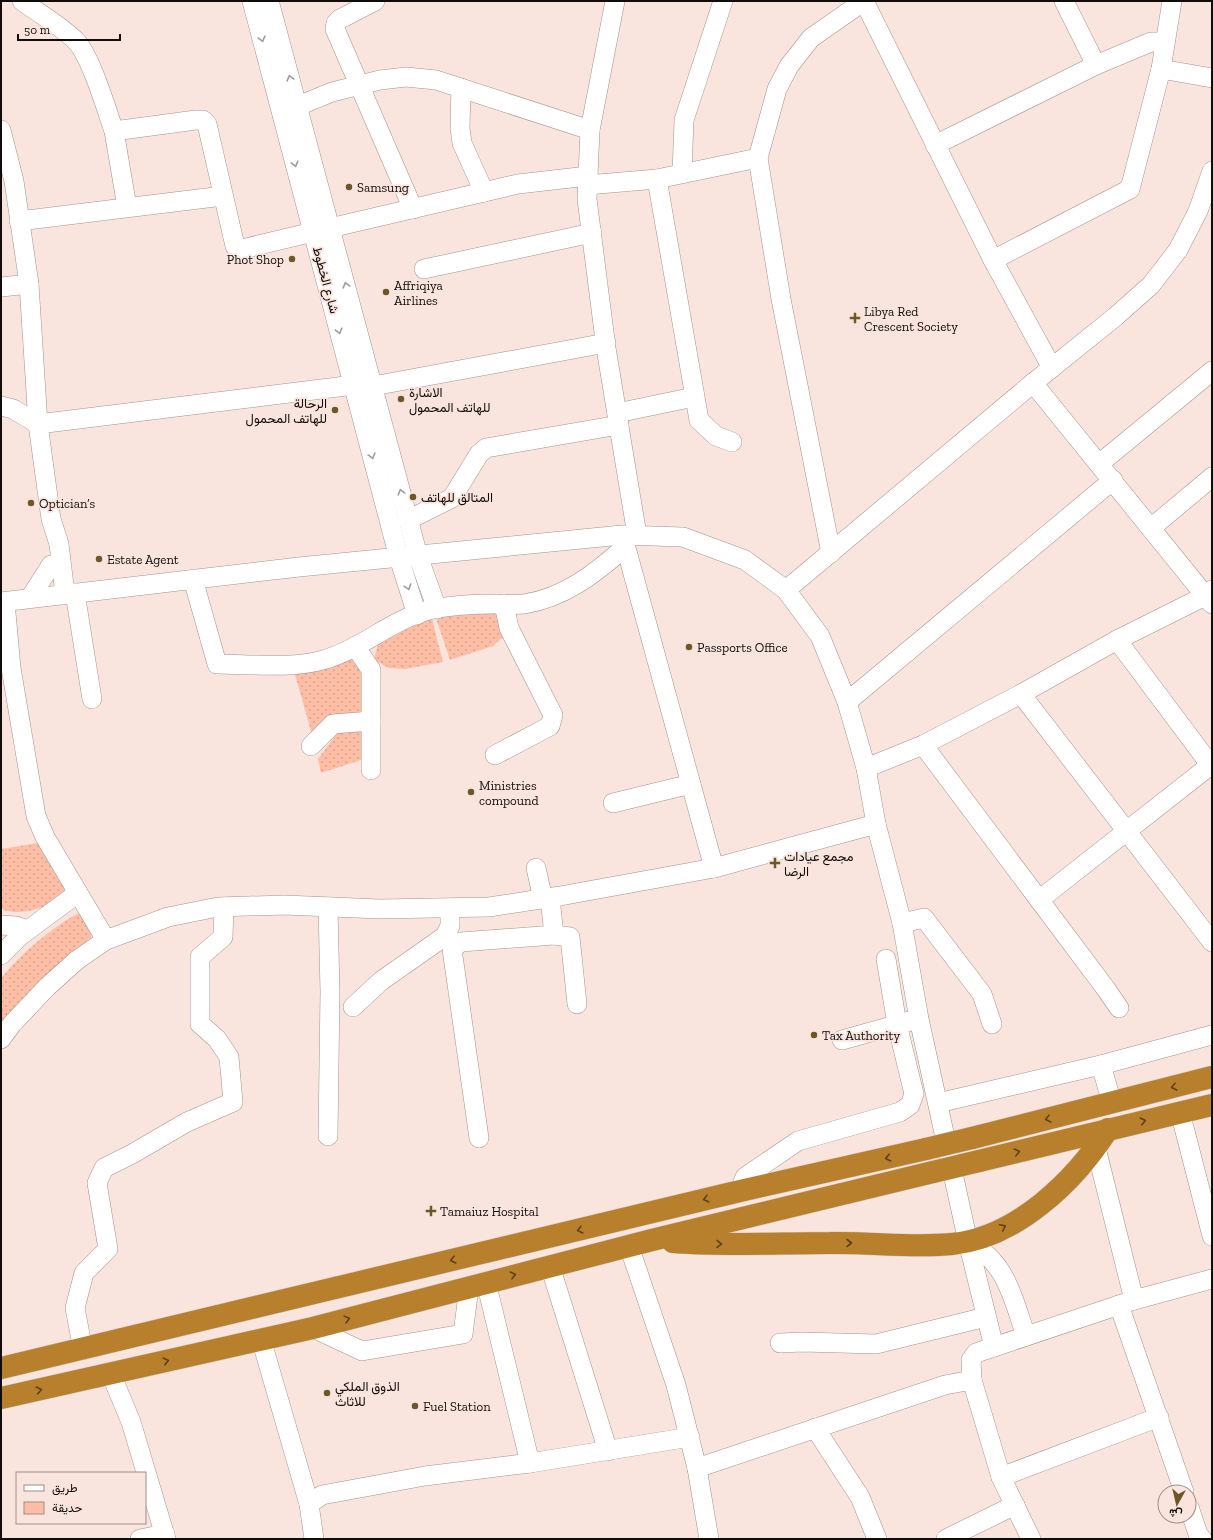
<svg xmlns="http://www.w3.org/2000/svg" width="1213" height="1540" font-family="'Zilla Slab',Vazirmatn,serif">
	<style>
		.green { fill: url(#green-dots) }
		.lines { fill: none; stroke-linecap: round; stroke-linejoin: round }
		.minor-casing { stroke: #a6938c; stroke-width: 20 }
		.highway-casing { stroke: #cfcece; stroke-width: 23 }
		.minor { stroke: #fff; stroke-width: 19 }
		.highway { stroke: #b8802c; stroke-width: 22 }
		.highway-bridge-casing { stroke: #cfcece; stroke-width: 23; stroke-linecap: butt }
		.highway-bridge { stroke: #b8802c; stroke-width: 22 }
		.oneway { stroke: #a09d9d }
		.oneway2 { stroke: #5c4019 }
		.poi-dot { fill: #6e5727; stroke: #fae5de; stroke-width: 1.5 }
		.labels { text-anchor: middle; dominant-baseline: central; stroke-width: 3.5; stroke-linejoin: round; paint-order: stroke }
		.poi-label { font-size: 13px; fill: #110b09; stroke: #fae5de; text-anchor: start }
		.street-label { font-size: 13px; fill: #110b09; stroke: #fae5de }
	</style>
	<defs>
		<pattern id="green-dots" width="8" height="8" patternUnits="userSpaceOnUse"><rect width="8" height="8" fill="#febea5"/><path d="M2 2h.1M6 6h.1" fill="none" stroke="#d9a28d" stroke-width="1.8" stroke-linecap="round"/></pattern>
	</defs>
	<rect width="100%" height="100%" fill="#fae5de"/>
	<g class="green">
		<polygon points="491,606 505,616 503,637 493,646 450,660 435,615"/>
		<polygon points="431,615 443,662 405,669 389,668 374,660 379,639"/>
		<polygon points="361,656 367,706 359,713 313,738 294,671"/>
		<polygon points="341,728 368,731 370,757 321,773 318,759"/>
		<path d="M44,842L71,885C59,905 24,918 1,909V849Z"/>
		<path d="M84,910L94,927L91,937L38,986L1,1031V978C24,951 53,926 84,910Z"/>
	</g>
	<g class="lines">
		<g class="minor-casing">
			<g id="minor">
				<path d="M22,1C40,14 61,26 76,41C91,57 106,108 114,131L196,120H203L207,124L235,246L242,249L313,232"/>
				<polyline points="252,1 399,558 417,615"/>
				<polyline points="269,1 418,556 437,609"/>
				<polyline points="375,1 340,19 336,23 335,29 413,209"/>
				<polyline points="615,1 590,130 587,199 606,348 637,535"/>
				<polyline points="864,1 993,260 1052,368"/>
				<polyline points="1064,1 1096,65"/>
				<polyline points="1161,69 1212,78"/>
				<polyline points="461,88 460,128 462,143 484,192"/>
				<polyline points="298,106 332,92 380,80 406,77 436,80 590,130"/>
				<polyline points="1,130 14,181 29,284 38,424 51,519 59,544 65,594"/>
				<polyline points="114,131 127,207"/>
				<polyline points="935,145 1096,65 1151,42 1164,42"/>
				<polyline points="682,173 684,120 723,1"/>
				<polyline points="657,179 699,420 716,436 732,442"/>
				<polyline points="587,185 657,179 758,158"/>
				<polyline points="19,221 223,196"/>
				<polyline points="330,228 518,184 588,176"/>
				<polyline points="993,260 1130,189 1161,69 1172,1"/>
				<polyline points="424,269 592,233"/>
				<polyline points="1,287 29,284"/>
				<polyline points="1033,383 1212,604"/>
				<polyline points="373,386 606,343"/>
				<polyline points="1,406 13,409 38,424 354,385"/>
				<polyline points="617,413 694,397"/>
				<polyline points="1099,464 1212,371"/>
				<polyline points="408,520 452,498 479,454 486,448 619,425"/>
				<polyline points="1151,528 1212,477"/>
				<polyline points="623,537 714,868"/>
				<polyline points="831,553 781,299 758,158 777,89 789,66 811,38 864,1"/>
				<path d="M193,579L217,664C249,664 292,669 323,660C362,649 393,618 433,609C453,605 475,604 496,604C505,604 515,605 524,604C564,598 596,573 625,547"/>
				<polyline points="786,590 1033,383 1115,317 1151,285 1178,250 1198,211 1212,171"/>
				<polyline points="75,593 92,699"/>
				<polyline points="30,598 51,565"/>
				<polyline points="1,602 299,567 622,535 683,537 745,560 786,590 820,636 847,702 866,768 876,824 902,923 919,1019 968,1242 994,1347"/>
				<polyline points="5,602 11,668 36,816 45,837 106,940"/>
				<polyline points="1117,640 1212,767"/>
				<polyline points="355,646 371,670 371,770"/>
				<polyline points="1021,694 1212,942"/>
				<polyline points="847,702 1113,480"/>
				<polyline points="923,745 1106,989 1119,1008"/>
				<polyline points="311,746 333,724 371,721"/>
				<polyline points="495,755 550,726 553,715 509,628 504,604"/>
				<polyline points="866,768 923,745 1021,694 1117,640 1205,596 1212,590"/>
				<polyline points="613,803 691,784"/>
				<polyline points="536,868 543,899"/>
				<polyline points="1039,900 1212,764"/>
				<polyline points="328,907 330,992 328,1136"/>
				<polyline points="902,923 924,918 982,994 992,1024"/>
				<polyline points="1,925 16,926 27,930"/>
				<polyline points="554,935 570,937 577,1004"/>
				<polyline points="1,955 20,936 78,893"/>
				<polyline points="353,1007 381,981 445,936 450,926 450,908"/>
				<polyline points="1,1039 12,1024 47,987 77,960 106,940 168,917 218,907 284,905 380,909 489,907 560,896 714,868 876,824"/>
				<polyline points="842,1040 910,1021"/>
				<polyline points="1101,1065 1112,1103"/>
				<polyline points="938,1103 1101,1065 1212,1035"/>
				<polyline points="1180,1112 1212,1236"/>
				<polyline points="479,1138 452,949 461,942 554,935 550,898"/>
				<polyline points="1096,1148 1134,1300"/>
				<polyline points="740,1191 745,1177 798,1141 900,1112 910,1105 914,1094 897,1024 886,959"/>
				<path d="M968,1242C1007,1262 1013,1299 1026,1336"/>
				<polyline points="629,1246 676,1385 697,1468 709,1539"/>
				<polyline points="550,1266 608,1451"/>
				<polyline points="486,1282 530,1463"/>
				<polyline points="1119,1305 1184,1492"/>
				<polyline points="313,1328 362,1351 463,1334 469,1287"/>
				<polyline points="261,1339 309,1504"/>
				<polyline points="780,1343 802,1342 876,1344 986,1317"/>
				<polyline points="83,1350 75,1308 84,1273 108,1249 97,1183 104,1168 132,1154 187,1122 233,1102 229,1057 217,1039 200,1024 200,957 223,937 224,907"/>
				<polyline points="111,1374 131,1422 166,1539"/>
				<polyline points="972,1380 1001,1477 1031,1539"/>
				<polyline points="815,1428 860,1497 877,1539"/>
				<polyline points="697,1468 945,1385 972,1380 971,1360 976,1353 1134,1300 1212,1279"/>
				<polyline points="1001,1477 1159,1417"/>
				<polyline points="1189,1507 1198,1534 1202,1539"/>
				<polyline points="140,1539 165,1534"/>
				<polyline points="314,1539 309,1504 322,1495 425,1476 530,1463 690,1437"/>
				<polyline points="946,1539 1015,1505"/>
			</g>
		</g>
		<g class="highway-casing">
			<g id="highway">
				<polyline points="972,1138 1212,1077"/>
				<polyline points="979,1161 1212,1105"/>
				<path d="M673,1242C725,1246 778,1243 830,1243C871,1242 912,1248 952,1244C1016,1238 1075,1181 1108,1129"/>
				<polyline points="1,1368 740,1191 926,1149"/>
				<polyline points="1,1398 313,1328 652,1240 933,1172"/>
			</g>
		</g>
		<use href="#minor" class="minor"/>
		<use href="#highway" class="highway"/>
		<g class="highway-bridge-casing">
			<g id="highway-bridge">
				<polyline points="926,1149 972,1138"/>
				<polyline points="933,1172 979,1161"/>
			</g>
		</g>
		<use href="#highway-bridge" class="highway-bridge"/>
	</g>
	<defs><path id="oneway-chevron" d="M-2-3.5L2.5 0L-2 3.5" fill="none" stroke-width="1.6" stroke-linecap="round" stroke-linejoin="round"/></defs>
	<g class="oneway">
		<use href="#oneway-chevron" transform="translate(262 39) rotate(75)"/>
		<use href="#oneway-chevron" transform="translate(290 78) rotate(-105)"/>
		<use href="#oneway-chevron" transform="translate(295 164) rotate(75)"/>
		<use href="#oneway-chevron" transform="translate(346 285) rotate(-105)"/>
		<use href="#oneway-chevron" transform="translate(339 331) rotate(75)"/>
		<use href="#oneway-chevron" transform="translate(372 456) rotate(75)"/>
		<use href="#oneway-chevron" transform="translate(401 492) rotate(-105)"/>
		<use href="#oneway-chevron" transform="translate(408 587) rotate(72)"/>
	</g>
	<g class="oneway2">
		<use href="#oneway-chevron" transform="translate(1174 1087) rotate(166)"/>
		<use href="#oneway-chevron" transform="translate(1048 1119) rotate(166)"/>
		<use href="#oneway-chevron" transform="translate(1143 1121) rotate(-13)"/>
		<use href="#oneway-chevron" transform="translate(1017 1152) rotate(-14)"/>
		<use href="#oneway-chevron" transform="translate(888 1158) rotate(167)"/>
		<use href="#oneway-chevron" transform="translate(706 1199) rotate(166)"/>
		<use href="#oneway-chevron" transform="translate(1003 1227) rotate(-27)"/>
		<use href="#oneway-chevron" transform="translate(580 1230) rotate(166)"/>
		<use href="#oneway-chevron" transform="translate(849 1243)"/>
		<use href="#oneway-chevron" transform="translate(719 1244) rotate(1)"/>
		<use href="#oneway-chevron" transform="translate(453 1260) rotate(166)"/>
		<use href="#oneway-chevron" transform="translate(513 1275) rotate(-14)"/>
		<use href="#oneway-chevron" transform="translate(347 1319) rotate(-15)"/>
		<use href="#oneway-chevron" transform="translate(166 1361) rotate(-13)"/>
		<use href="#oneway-chevron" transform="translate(39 1390) rotate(-13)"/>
	</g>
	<g class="poi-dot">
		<circle cx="349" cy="187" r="4"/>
		<circle cx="292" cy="259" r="4"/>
		<circle cx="386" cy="292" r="4"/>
		<path d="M853 312h4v4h4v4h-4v4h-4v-4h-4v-4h4z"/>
		<circle cx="401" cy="399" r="4"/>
		<circle cx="335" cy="410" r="4"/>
		<circle cx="413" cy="497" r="4"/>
		<circle cx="31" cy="503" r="4"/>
		<circle cx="99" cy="559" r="4"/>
		<circle cx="689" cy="647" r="4"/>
		<circle cx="471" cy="792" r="4"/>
		<path d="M773 857h4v4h4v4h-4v4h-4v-4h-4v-4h4z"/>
		<circle cx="814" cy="1035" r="4"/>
		<path d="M429 1205h4v4h4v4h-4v4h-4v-4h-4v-4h4z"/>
		<circle cx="327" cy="1393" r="4"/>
		<circle cx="415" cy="1406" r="4"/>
	</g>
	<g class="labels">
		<g class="poi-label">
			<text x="357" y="187">Samsung</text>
			<text x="284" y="259" text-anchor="end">Phot Shop</text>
			<text x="394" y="285">Affriqiya<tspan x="394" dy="15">Airlines</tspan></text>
			<text x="864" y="311">Libya Red<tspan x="864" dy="15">Crescent Society</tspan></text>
			<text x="409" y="392">الاشارة<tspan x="409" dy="15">للهاتف المحمول</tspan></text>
			<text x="327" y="403" text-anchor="end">الرحالة<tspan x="327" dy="15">للهاتف المحمول</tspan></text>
			<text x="421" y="497">المتالق للهاتف</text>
			<text x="39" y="503">Optician’s</text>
			<text x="107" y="559">Estate Agent</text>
			<text x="697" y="647">Passports Office</text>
			<text x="479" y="785">Ministries<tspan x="479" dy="15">compound</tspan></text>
			<text x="784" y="856">مجمع عيادات<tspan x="784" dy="15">الرضا</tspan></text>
			<text x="822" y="1035">Tax Authority</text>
			<text x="440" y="1211">Tamaiuz Hospital</text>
			<text x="335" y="1386">الذوق الملكي<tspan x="335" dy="15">للاثاث</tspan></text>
			<text x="423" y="1406">Fuel Station</text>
		</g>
		<g class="street-label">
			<text transform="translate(326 280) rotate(75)">شارع الخطوط</text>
		</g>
	</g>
	<rect width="1213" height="1540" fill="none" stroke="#110b09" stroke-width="4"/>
	<rect x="16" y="1472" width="130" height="52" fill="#fae5de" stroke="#9d8e89"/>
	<rect x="24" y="1485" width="20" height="6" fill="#ffffff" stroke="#9d8e89"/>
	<text x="52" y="1492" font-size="12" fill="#110b09">طريق</text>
	<rect x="24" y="1502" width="20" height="12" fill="#febea5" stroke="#9d8e89"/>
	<text x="52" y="1512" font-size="12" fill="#110b09">حديقة</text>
	<g transform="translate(1177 1504) rotate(188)"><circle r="19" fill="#fae5de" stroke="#9d8e89"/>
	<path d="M0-3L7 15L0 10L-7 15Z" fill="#6e5727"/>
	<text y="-6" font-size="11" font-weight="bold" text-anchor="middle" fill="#110b09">ش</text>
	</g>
	<path d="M18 34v6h102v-6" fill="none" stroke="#110b09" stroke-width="2"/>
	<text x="24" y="34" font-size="12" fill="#110b09" stroke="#fae5de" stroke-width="3" paint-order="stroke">50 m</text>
</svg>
